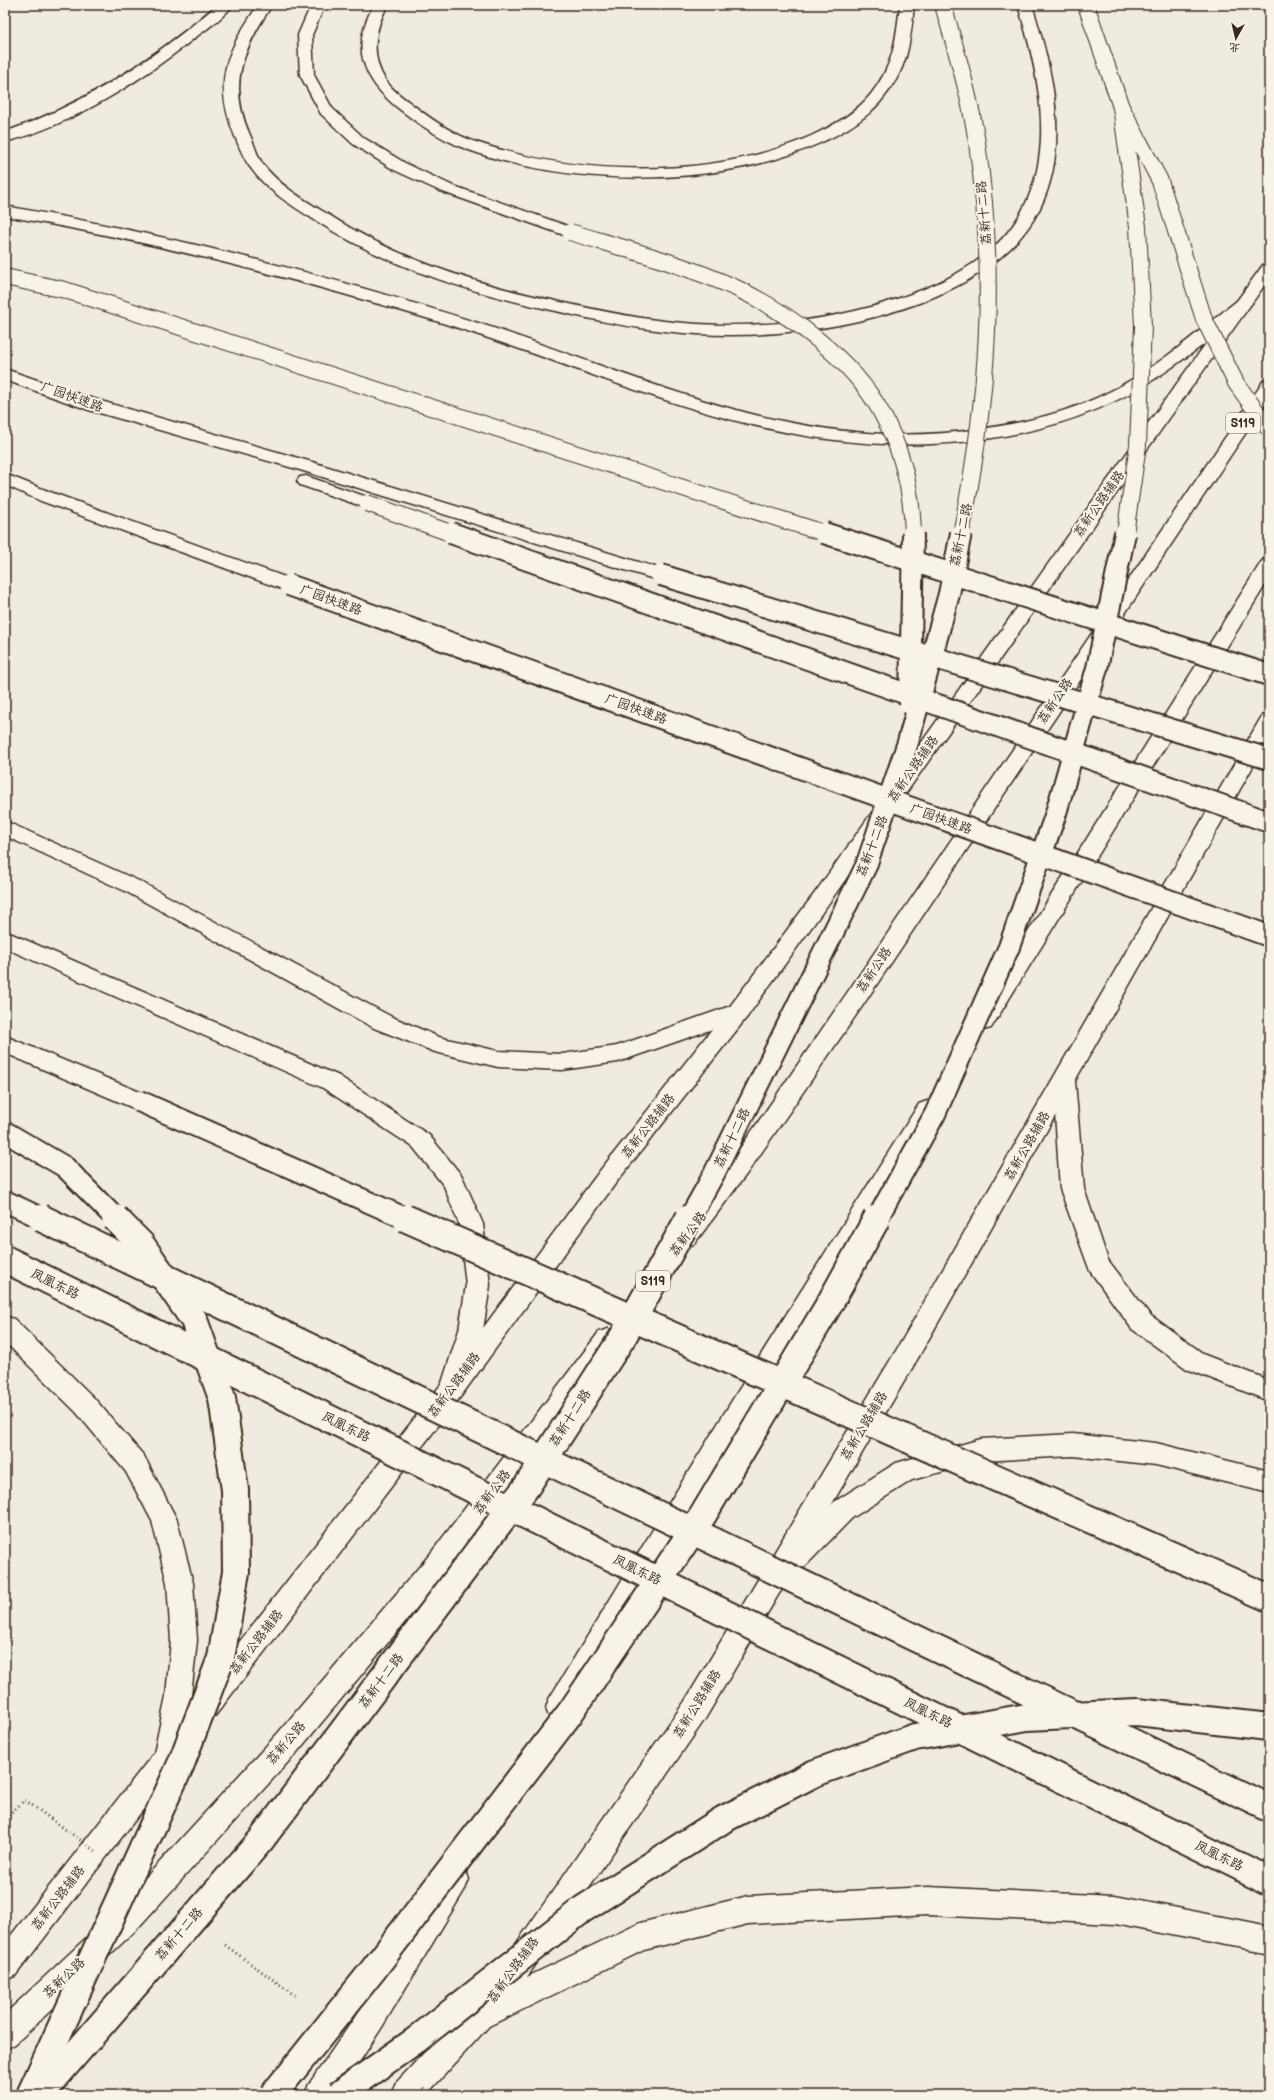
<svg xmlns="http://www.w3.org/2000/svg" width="1274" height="2100" font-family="'Balsamiq Sans','LXGW WenKai TC',sans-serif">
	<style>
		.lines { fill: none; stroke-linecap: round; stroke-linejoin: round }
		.major-casing { stroke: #3b2a1e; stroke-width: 3 }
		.highway-casing { stroke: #3b2a1e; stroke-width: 3 }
		.path { stroke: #3b2a1e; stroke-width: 3; stroke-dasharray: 1 3.5; stroke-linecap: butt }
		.major { fill: #f7f3e8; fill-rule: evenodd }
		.highway { fill: #f7f3e8; fill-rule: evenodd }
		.minor-bridge-far1-casing { stroke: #3b2a1e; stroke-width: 24; stroke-linecap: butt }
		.minor-bridge-casing { stroke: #3b2a1e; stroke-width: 30; stroke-linecap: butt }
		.major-bridge-far2-casing { stroke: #3b2a1e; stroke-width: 18; stroke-linecap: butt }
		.major-bridge-far1-casing { stroke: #3b2a1e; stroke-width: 24; stroke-linecap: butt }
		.major-bridge-casing { stroke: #3b2a1e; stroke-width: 30; stroke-linecap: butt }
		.highway-bridge-far2-casing { stroke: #3b2a1e; stroke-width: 18; stroke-linecap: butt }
		.highway-bridge-far1-casing { stroke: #3b2a1e; stroke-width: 24; stroke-linecap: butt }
		.highway-bridge-casing { stroke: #3b2a1e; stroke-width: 30; stroke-linecap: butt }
		.path-bridge { stroke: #3b2a1e; stroke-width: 3; stroke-dasharray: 1 3.5; stroke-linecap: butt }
		.minor-bridge-far1 { stroke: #f7f3e8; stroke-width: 20 }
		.minor-bridge { stroke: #f7f3e8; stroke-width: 26 }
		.major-bridge-far2 { stroke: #f7f3e8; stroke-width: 16 }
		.major-bridge-far1 { stroke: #f7f3e8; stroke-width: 20 }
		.major-bridge { stroke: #f7f3e8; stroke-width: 26 }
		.highway-bridge-far2 { stroke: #f7f3e8; stroke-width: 16 }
		.highway-bridge-far1 { stroke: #f7f3e8; stroke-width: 20 }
		.highway-bridge { stroke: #f7f3e8; stroke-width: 26 }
		.labels { text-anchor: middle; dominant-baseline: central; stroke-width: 4; stroke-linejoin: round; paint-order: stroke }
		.shield { fill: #f7f3e8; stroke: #73665b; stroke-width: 1 }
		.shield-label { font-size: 12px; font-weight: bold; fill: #3b2a1e }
		.street-label { font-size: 13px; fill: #3b2a1e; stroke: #f7f3e8 }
	</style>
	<rect width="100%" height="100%" fill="#efebe0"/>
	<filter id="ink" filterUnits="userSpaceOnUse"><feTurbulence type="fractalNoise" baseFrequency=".025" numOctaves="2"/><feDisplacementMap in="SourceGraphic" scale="8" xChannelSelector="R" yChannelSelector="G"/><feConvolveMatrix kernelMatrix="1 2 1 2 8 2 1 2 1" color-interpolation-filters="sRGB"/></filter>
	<g filter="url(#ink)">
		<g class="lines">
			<g class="major-casing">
				<g id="major">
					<path d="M258,5H272C243,49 227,84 250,135C254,144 257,155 262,163C278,185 306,201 329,215C399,260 476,284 556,301C592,309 628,317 664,321C746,331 834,323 911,294C956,278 1002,252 1024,207C1056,145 1037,68 1018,5H1032C1052,68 1071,145 1040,208C1015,257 968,284 919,303C840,332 748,341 664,331C625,327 586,318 547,309C466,291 388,267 318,222C294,207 267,191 250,167C244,159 240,149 236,139C212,82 225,54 258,5Z"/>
					<polygon points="311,5 325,5 312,35 314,75 332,108 364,138 405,163 451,185 576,229 578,232 576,235 564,235 440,191 394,170 353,144 321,114 300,75 298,35"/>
					<path d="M374,5H388C374,29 370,57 386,81C393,91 404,98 413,105C431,119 451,133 473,141C575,177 711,180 811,136C833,126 856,113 871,94C894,65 896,39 900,5H914C910,45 908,69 881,101C865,120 842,133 820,143C718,189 565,188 461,147C438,137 418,124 398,108C362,79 350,46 374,5Z"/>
					<polygon points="1269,263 1269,279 1153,441 831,900 747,1017 615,1184 461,1396 15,1976 5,1980 5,1943 154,1753 166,1696 171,1640 167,1583 152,1521 126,1472 76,1412 5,1342 5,1316 14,1319 94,1398 144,1456 177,1520 193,1583 197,1640 190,1705 443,1382 599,1172 731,1005 817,890 1141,433 1263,265"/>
					<polygon points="1269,380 1269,398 863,1005 748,1172 694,1244 686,1246 678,1244 674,1237 678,1230 732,1160 847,993 1261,385 1263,381"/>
					<polygon points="1269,558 1269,579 991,1028 983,1030 975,1028 972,1022 975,1016 1260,564 1263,560"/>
					<polygon points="1269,714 1269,738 918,1358 705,1719 527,1977 640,1923 748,1896 928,1887 1115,1896 1269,1926 1269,1954 1115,1924 928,1915 748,1924 644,1950 489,2026 426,2095 391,2095 395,2084 489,1983 685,1701 900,1344 1259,721 1262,716"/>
					<polygon points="927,1101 935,1104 938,1110 935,1116 751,1413 569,1717 559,1720 549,1717 546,1708 549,1699 733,1399 919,1104"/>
					<polygon points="608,1329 617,1332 620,1339 617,1346 449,1569 298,1751 136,1930 15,2044 5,2049 5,2014 116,1910 278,1733 431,1553 599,1332"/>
					<polygon points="455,1865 465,1869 469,1879 465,1889 382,2027 338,2095 305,2095 309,2084 362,2007 445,1869"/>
				</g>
			</g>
			<g class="highway-casing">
				<g id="highway">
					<path d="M217,5H233C224,17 208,28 196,37C140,81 75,124 5,142V132C85,104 153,60 217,5Z"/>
					<path d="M5,206C166,234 325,274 481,324C648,378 798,456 980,429C1023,423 1066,413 1105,394C1154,371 1196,333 1238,300H1250L1252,303C1235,323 1198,349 1175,365C1118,407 1055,429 986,439C784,468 622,378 436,321C294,278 151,241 5,216Z"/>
					<polygon points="5,369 87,397 312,462 668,571 670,575 668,579 661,581 654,579 300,470 89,410 5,380"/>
					<polygon points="5,474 53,493 296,581 298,585 296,589 289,591 282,589 41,501 5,485"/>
					<polygon points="306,476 373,499 376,503 373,507 367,508 300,485 297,481 300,477"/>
					<polygon points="5,821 139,881 390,1016 439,1037 498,1051 562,1054 617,1046 739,1003 747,1005 750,1011 747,1017 618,1062 562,1070 498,1067 435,1052 374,1028 125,891 5,836"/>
					<polygon points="5,931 339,1076 429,1135 462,1176 483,1224 490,1285 483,1330 461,1396 452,1399 443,1396 440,1389 459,1330 466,1285 459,1224 444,1186 413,1147 323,1088 5,948"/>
					<polygon points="5,1036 147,1095 150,1101 147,1107 139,1110 131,1107 5,1053"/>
					<polygon points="1064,1073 1072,1075 1075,1081 1084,1189 1108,1260 1150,1315 1205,1355 1269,1380 1269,1401 1187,1369 1132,1329 1090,1271 1060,1189 1053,1081 1056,1075"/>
					<polygon points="1073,1434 1156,1443 1269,1471 1269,1493 1156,1465 1073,1456 981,1461 912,1480 852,1518 776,1596 767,1600 758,1596 754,1588 758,1580 834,1502 896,1463 981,1439"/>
				</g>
			</g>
			<polyline class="path" points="5,1818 25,1800"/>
			<use href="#major" class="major"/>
			<use href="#highway" class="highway"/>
			<g class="minor-bridge-far1-casing">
				<polyline id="minor-bridge-far1" points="5,1201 43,1219"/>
			</g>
			<g class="minor-bridge-casing">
				<g id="minor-bridge">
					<polyline points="41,1218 1269,1808"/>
					<polyline points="5,1259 1269,1881"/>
				</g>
			</g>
			<g class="major-bridge-far2-casing">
				<g id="major-bridge-far2">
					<path d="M943,5C956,50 970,96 977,143C997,278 988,400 961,534"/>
					<polyline points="1086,5 1121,107 1138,227 1143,326 1138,445 1125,534"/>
					<path d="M570,232C626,249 683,264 736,288C789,313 853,360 881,412C902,449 912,491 913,534"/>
				</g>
			</g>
			<g class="major-bridge-far1-casing">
				<g id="major-bridge-far1">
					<polyline points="910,704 913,533"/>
					<polyline points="689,1219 714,1174 866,866 908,742 949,594 961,533"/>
					<polyline points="877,1219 935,1114 1009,947 1056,813 1097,668 1125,533"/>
				</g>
			</g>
			<g class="major-bridge-casing">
				<g id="major-bridge">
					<polyline points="40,2095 261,1840 527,1486 624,1335 689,1218"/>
					<polyline points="273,2095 373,1970 570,1713 703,1515 830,1303 877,1218"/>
				</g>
			</g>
			<g class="highway-bridge-far2-casing">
				<g id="highway-bridge-far2">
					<polyline points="1121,107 1160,181 1204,319 1236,383 1269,429"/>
					<polyline points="5,277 65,290 827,534"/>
					<polyline points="367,503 453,534"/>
				</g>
			</g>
			<g class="highway-bridge-far1-casing">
				<g id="highway-bridge-far1">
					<polyline points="451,533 1269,822"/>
					<polyline points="824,533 1269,675"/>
					<polyline points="661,575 1269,759"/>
					<polyline points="289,585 1269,936"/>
					<polyline points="139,1101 407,1219"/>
					<polyline points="5,1132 65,1167 116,1219"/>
				</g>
			</g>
			<g class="highway-bridge-casing">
				<g id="highway-bridge">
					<polyline points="405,1218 1269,1598"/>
					<polyline points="30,2095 181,1764 221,1658 236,1572 235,1490 222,1398 194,1320 141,1244 115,1218"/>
					<polyline points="338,2095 416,2040 583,1909 724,1819 815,1773 915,1737 1027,1717 1137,1712 1269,1727"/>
				</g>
			</g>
			<g class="path-bridge">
				<polyline points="25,1800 95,1851"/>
				<polyline points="225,1945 297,1997"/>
				<polyline points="423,2088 432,2095"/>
			</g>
			<use href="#minor-bridge-far1" class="minor-bridge-far1"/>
			<use href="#minor-bridge" class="minor-bridge"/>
			<use href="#major-bridge-far2" class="major-bridge-far2"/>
			<use href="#major-bridge-far1" class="major-bridge-far1"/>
			<use href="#major-bridge" class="major-bridge"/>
			<use href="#highway-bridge-far2" class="highway-bridge-far2"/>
			<use href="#highway-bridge-far1" class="highway-bridge-far1"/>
			<use href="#highway-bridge" class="highway-bridge"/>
		</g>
	</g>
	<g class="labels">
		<g class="shield">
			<rect x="1226" y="413" width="34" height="20" rx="3"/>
			<rect x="636" y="1271" width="34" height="20" rx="3"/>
		</g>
		<g class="shield-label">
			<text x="1243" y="423">S119</text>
			<text x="653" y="1281">S119</text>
		</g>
		<g class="street-label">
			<text transform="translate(984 213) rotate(-95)">荔新十二路</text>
			<text transform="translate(72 397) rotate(20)">广园快速路</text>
			<text transform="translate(1099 504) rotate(-55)">荔新公路辅路</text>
			<text transform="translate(961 535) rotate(-78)">荔新十二路</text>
			<text transform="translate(331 600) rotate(20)">广园快速路</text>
			<text transform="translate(1055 701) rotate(-56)">荔新公路</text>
			<text transform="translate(636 709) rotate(20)">广园快速路</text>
			<text transform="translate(913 769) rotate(-55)">荔新公路辅路</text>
			<text transform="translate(941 819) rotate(20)">广园快速路</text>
			<text transform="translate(872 846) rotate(-69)">荔新十二路</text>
			<text transform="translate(874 970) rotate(-56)">荔新公路</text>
			<text transform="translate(648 1126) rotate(-52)">荔新公路辅路</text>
			<text transform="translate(732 1138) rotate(-64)">荔新十二路</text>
			<text transform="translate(1027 1146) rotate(-60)">荔新公路辅路</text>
			<text transform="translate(688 1234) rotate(-53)">荔新公路</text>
			<text transform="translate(55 1284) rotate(26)">凤凰东路</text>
			<text transform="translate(454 1385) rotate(-53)">荔新公路辅路</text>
			<text transform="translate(570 1418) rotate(-57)">荔新十二路</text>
			<text transform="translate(864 1426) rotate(-59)">荔新公路辅路</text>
			<text transform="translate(346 1427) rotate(26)">凤凰东路</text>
			<text transform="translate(492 1492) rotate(-53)">荔新公路</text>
			<text transform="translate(637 1570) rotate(26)">凤凰东路</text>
			<text transform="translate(256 1642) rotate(-52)">荔新公路辅路</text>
			<text transform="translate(381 1681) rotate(-53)">荔新十二路</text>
			<text transform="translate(697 1704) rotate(-58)">荔新公路辅路</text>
			<text transform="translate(928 1713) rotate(26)">凤凰东路</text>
			<text transform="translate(286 1743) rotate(-49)">荔新公路</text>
			<text transform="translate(1219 1856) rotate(26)">凤凰东路</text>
			<text transform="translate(58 1898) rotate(-52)">荔新公路辅路</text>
			<text transform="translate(179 1934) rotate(-49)">荔新十二路</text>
			<text transform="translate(513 1970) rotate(-54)">荔新公路辅路</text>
			<text transform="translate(64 1978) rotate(-43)">荔新公路</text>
		</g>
	</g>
	<rect width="1274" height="2100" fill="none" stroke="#f7f3e8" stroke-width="20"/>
	<rect x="10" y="10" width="1254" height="2080" fill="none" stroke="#3b2a1e" stroke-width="1.5" filter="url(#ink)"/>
	<g transform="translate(1236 38) rotate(188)" stroke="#f7f3e8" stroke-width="3" paint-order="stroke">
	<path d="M0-3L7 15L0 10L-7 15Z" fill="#3b2a1e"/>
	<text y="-6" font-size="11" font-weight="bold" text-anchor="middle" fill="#3b2a1e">北</text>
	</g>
</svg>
